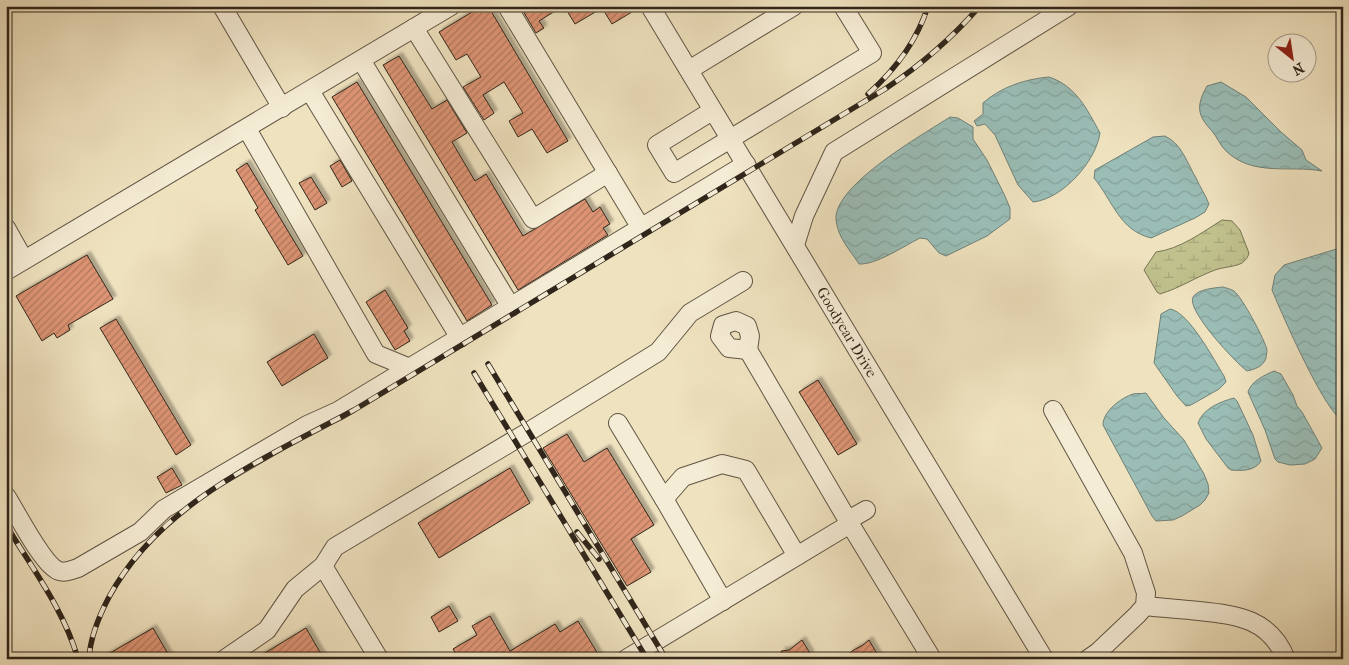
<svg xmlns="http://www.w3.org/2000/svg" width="1349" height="665" font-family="'IM FELL French Canon',serif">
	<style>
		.wetland { fill: url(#wetland-marsh); stroke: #787454 }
		.water { fill: url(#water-waves); stroke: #708178 }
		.building { fill: url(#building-hatch); stroke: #30261b; filter: url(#shadow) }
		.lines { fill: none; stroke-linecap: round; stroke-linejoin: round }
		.minor-casing { stroke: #605544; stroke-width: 20 }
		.minor { stroke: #f5ecd5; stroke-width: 18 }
		.rail-casing { stroke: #30261b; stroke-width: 5.5 }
		.rail { stroke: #f5ecd5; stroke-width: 4; stroke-dasharray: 11; stroke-linecap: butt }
		.labels { text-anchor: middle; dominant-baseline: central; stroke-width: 5; stroke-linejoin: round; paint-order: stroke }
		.street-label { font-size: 15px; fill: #30261b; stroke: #f5ecd5 }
	</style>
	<defs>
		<pattern id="wetland-marsh" width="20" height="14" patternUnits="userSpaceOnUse" patternTransform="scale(1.25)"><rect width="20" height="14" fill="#c0c18d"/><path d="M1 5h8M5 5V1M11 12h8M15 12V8" fill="none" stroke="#a5a679"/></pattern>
		<pattern id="water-waves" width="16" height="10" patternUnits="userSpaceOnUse" patternTransform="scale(1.25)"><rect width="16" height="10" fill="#9abdb6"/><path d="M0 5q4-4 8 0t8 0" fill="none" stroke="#85a29c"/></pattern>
		<pattern id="building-hatch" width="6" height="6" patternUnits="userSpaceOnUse" patternTransform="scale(1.25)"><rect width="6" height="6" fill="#dd9474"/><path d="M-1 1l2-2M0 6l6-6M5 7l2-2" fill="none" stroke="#b4795e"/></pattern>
		<filter id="shadow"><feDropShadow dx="3.5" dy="-3.5" stdDeviation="1" flood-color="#0004"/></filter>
	</defs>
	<rect width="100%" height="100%" fill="#efe2bf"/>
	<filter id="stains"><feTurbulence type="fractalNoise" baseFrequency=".004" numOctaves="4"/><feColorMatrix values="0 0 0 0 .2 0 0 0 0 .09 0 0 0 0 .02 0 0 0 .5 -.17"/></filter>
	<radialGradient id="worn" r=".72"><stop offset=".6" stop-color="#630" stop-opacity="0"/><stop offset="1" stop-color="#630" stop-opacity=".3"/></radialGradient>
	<path class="wetland" d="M1222,220L1232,221L1240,230L1249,253C1248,257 1246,260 1242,263C1235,267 1223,267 1215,270C1196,277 1180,288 1160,294L1157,292L1144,270L1156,252C1180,249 1201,233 1222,220Z"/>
	<g class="water">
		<path d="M1049,77C1076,86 1087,109 1100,133C1096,161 1063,199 1033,202L1018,185L995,135L985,124L977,126L974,121L983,114V103C1001,87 1025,79 1049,77Z"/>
		<path d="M1221,82L1246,97L1281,132L1302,150L1306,160L1322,171C1290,165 1253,177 1226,151C1220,145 1217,137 1212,131C1197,115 1196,106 1207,86Z"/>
		<path d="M950,117L958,118L973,127V139L987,160L1004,194L1010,208V219L987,236L946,256L939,253L927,239L920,238C904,246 876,265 859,264C850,250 838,238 836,220C833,185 924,134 950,117Z"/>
		<path d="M1165,136C1182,144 1187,163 1196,178C1200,187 1205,194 1209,204L1205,212L1195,218L1151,238C1119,230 1113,201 1094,178L1095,170L1153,137Z"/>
		<path d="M1343,247V421C1324,411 1282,314 1272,290L1275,275L1284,265Z"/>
		<path d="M1223,287C1226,288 1231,289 1234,291C1242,297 1265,340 1267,350C1267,351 1266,357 1266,358C1263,367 1255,369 1247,371C1236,363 1186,310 1193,297C1198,289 1214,288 1223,287Z"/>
		<path d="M1170,309C1189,312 1214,360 1224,376L1226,382L1219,389L1191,405L1186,406L1177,396L1154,363L1161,314Z"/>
		<path d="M1274,371L1281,374L1293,395L1297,406L1302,412L1322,448L1315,459L1305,464L1290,465L1278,462L1275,459L1265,430L1248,392C1251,381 1265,375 1274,371Z"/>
		<path d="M1146,393L1164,418L1184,440L1204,474L1208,484L1209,493L1205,500L1200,505L1182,516L1173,520L1156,521L1152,516L1103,425C1103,411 1121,398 1133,394C1137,393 1142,394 1146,393Z"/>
		<path d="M1234,398L1237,401L1253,435L1261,461C1255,471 1242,471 1231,470L1228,468L1206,439L1198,423C1203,409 1219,402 1234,398Z"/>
	</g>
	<g class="building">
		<polygon points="482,6 488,6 568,141 547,153 532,129 518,137 509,121 523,113 504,82 483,95 494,113 484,120 463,87 481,77 467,54 456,60 439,32"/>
		<polygon points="520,6 563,6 539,21 544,28 536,33"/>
		<polygon points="564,6 639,6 640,7 612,24 602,8 575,24"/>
		<polygon points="399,56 432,109 447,100 467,133 452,142 475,181 486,174 523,236 585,199 593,212 600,207 610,224 603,228 608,235 518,290 383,65"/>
		<polygon points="357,82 492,305 467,321 332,97"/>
		<polygon points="340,160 352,181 342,187 330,166"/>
		<polygon points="247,163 303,256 288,265 255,210 258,208 236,170"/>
		<polygon points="311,177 327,203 315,210 299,183"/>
		<polygon points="87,255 113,299 68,325 70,330 57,338 54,333 42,341 16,296"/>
		<polygon points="385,290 408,328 404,331 410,341 395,350 366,302"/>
		<polygon points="116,319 191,445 176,455 100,328"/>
		<polygon points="314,334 328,358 282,386 267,362"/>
		<polygon points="818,380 857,444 838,455 799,392"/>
		<polygon points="567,434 584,462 607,448 654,525 631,539 651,572 627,586 543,448"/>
		<polygon points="172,468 182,485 166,493 157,477"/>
		<polygon points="510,468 530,503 439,558 418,523"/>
		<polygon points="449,606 458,621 439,632 431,617"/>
		<polygon points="490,616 510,651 555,624 560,632 578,621 601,659 459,659 453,649 477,635 472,626"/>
		<polygon points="153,628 171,659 100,659"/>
		<polygon points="306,628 324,659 255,659"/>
		<polygon points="802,640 811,655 804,657 802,659 785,659 781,651 789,650"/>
		<polygon points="869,640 880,659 845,659 852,651 863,645"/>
	</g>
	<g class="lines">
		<g class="minor-casing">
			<g id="minor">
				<polyline points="222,6 282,108"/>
				<polyline points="507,6 641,228"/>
				<path id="s1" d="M650,6L1044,659"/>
				<polyline points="414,28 533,219 608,173"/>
				<polyline points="361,60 511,307"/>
				<polyline points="689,70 794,6"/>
				<polyline points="310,91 460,338"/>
				<polyline points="712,111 657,145 674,173 872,53 843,6"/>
				<polyline points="247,129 376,354 410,368"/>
				<polyline points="6,228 24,260"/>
				<polyline points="795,245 804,216 834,152 1069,6"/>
				<polyline points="6,271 451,6"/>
				<polygon points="736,321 747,326 750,336 748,350 729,348 720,336 723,325"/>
				<polyline points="748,350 850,524 932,659"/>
				<polyline points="1053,410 1133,553 1146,593 1145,606 1137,615 1098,652 1088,659"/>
				<polyline points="618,423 664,499"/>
				<path d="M6,496C16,511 43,566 59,571C65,573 72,570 78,568L140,532L164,509L307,425L338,411L746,164"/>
				<polyline points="323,566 379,659"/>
				<polyline points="723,601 664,499 683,477 722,464 746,470 797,556"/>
				<path d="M1145,606C1163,608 1181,609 1199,611C1238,615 1270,619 1286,659"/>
				<polyline points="225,659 267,630 295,589 323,566 335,547 528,432 658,352 690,313 743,281"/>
				<polyline points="626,659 850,524 852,518 866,510"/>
			</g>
		</g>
		<use href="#minor" class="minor"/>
		<g class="rail-casing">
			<g id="rail">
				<path d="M868,94C895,70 917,41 928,6"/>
				<polyline points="488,364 666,659"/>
				<polyline points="474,373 647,659"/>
				<path d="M6,525C32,568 64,610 78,659"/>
				<polyline points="577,532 599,559"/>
				<path d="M89,659C90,638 99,616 109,597C160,503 264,459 354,410L885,89C921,65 952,38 980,6"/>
			</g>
		</g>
		<use href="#rail" class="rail"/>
	</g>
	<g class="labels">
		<g class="street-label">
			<text stroke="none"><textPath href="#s1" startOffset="381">Goodyear Drive</textPath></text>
		</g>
	</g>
	<rect width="1349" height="665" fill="none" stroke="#efe2bf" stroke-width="25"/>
	<rect x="8" y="8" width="1334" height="650" fill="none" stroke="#30261b" stroke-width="2.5"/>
	<rect x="12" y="12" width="1324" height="640" fill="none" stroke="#30261b"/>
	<g transform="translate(1292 58) rotate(150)"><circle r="24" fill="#f5ecd5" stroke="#a69d8b"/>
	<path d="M0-4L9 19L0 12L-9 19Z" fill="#8f2418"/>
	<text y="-8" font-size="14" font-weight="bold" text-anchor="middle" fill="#30261b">N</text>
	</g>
	<rect width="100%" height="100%" filter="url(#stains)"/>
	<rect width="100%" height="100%" fill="url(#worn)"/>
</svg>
